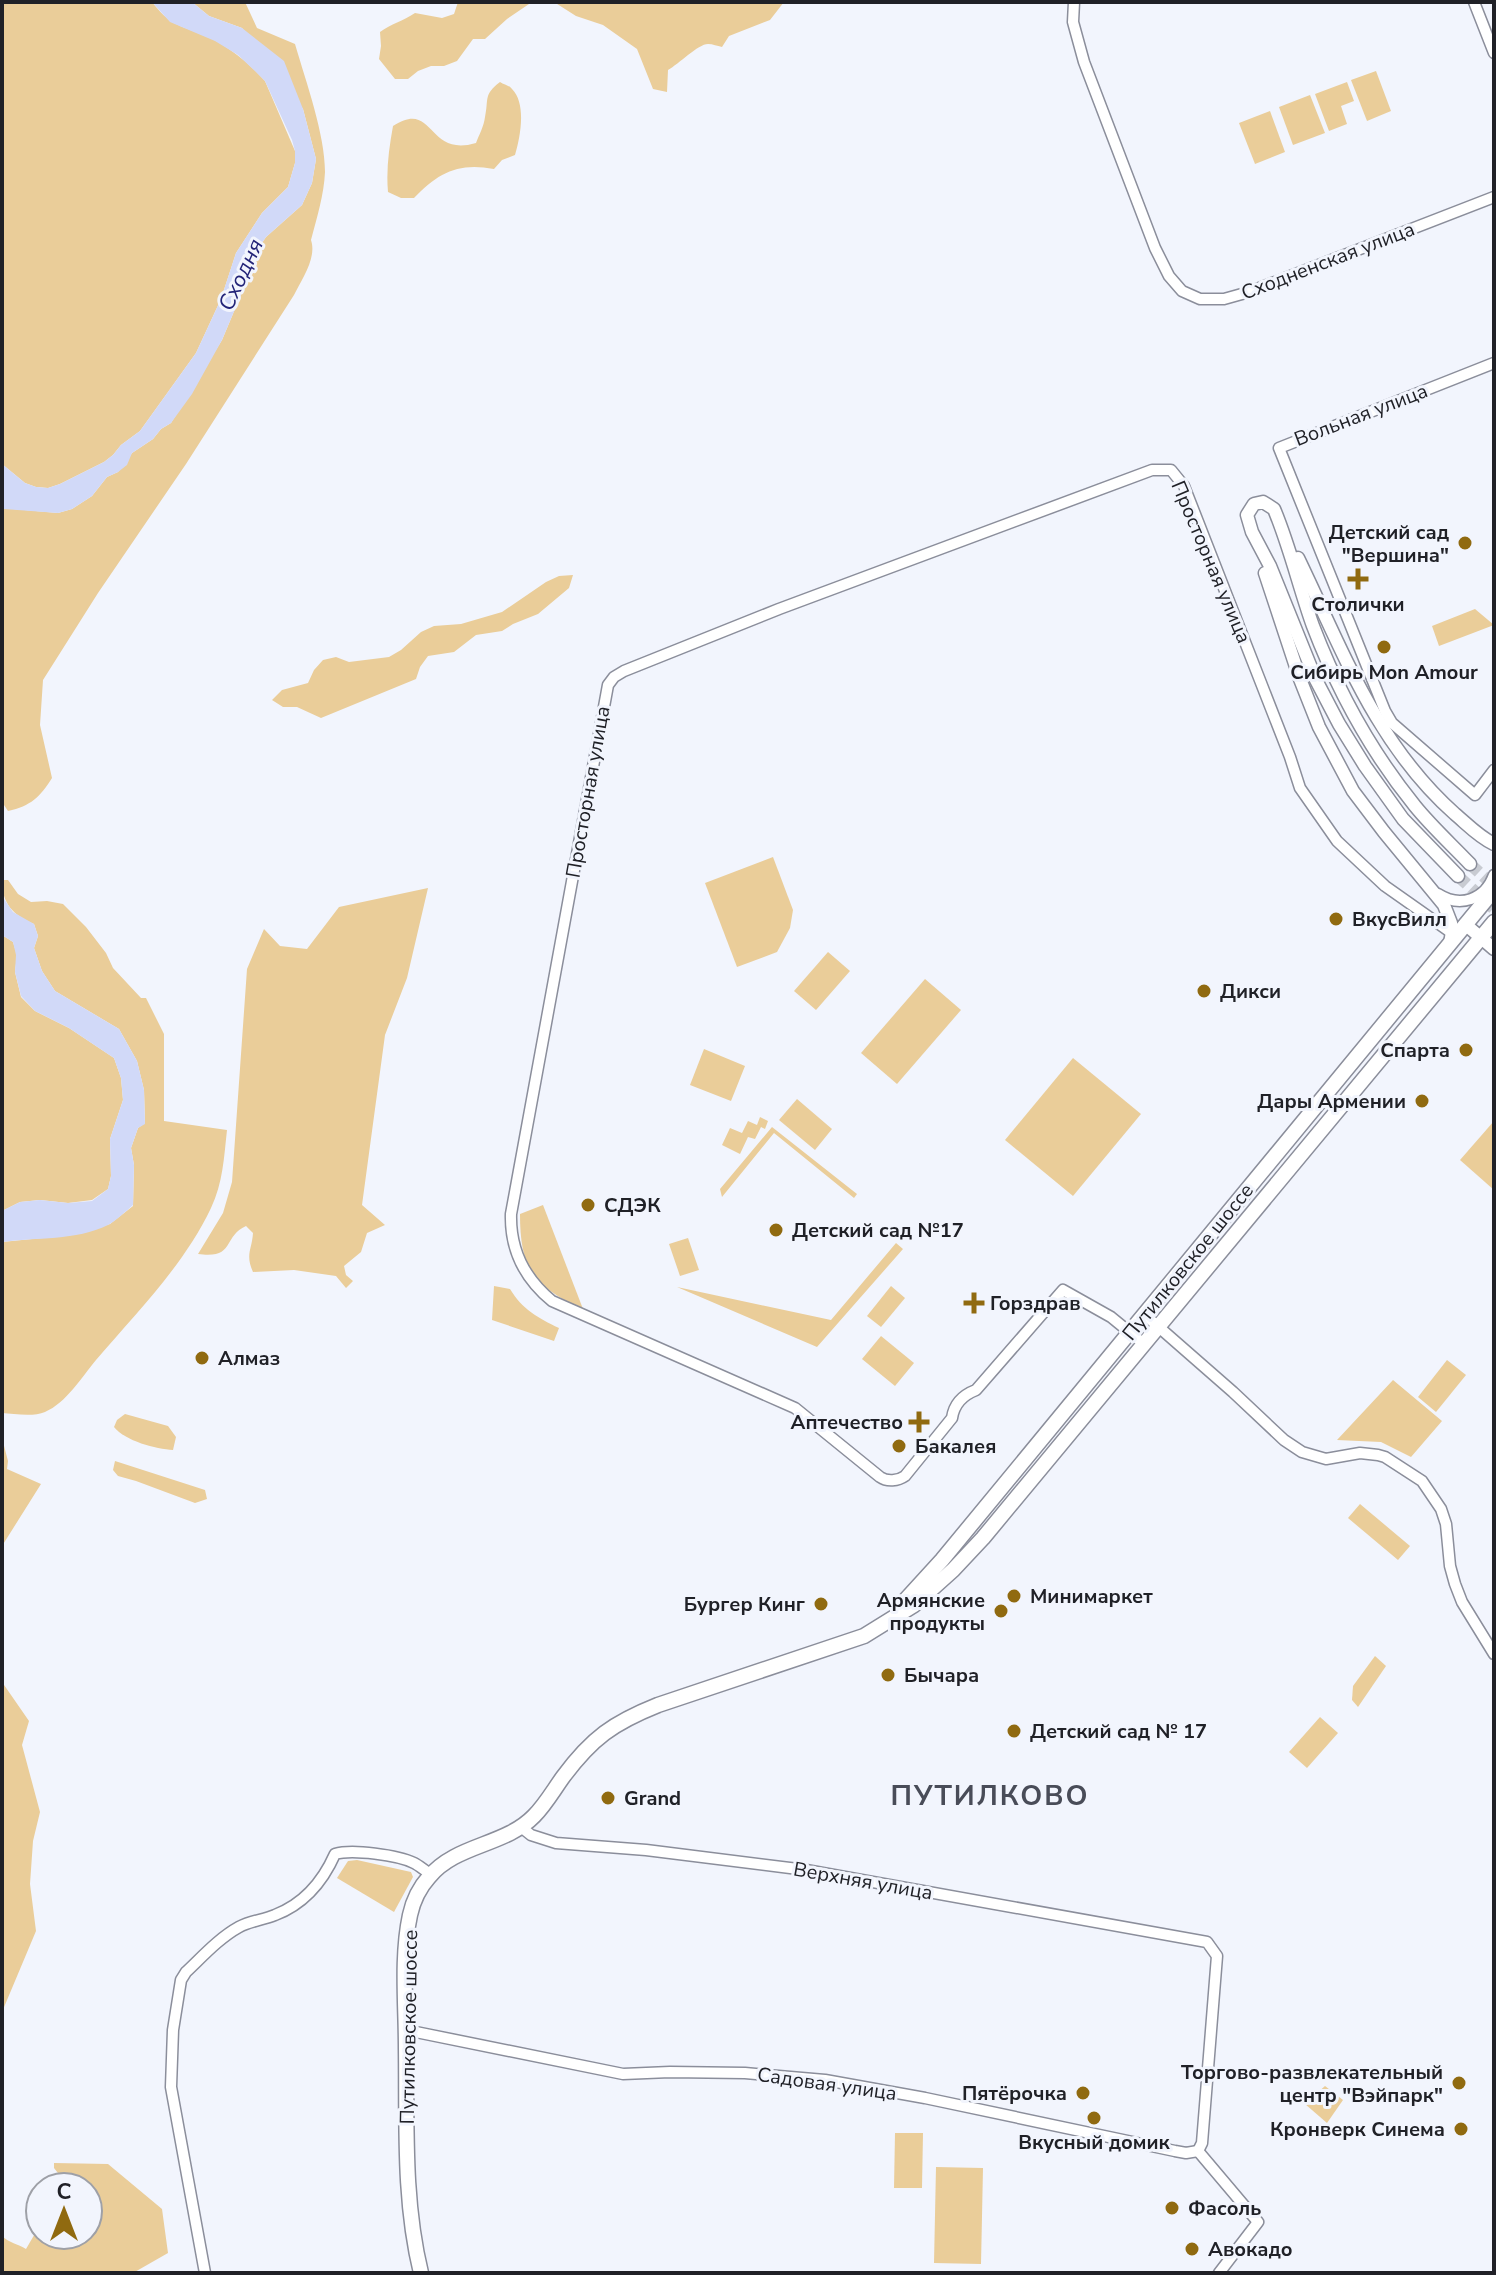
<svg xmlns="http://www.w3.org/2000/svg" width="1496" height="2275" font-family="'Nunito Sans',sans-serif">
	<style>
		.green { fill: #eacd99 }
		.water { fill: #d1d9f8 }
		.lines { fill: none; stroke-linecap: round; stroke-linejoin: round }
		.tertiary-tunnel { stroke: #c8cbd2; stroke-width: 12; stroke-dasharray: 12 6; stroke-linecap: butt }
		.minor-casing { stroke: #8b8e9b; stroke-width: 13 }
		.tertiary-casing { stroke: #8b8e9b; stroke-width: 15 }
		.secondary-casing { stroke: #8b8e9b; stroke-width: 17 }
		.minor { stroke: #fff; stroke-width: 10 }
		.tertiary { stroke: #fff; stroke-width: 12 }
		.secondary { stroke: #fff; stroke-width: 14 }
		.poi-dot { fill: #906a10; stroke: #f2f5fd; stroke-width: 3 }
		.labels { text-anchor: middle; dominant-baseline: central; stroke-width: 6; stroke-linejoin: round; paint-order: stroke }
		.street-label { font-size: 20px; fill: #202127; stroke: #f2f5fd }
		.poi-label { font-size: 20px; font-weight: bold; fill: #202127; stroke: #f2f5fd; text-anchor: start }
		.water-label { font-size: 22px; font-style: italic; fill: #232478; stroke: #f2f5fd }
		.district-label { font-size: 28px; font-weight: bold; letter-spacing: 2px; fill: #494c58; stroke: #f2f5fd }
	</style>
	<rect width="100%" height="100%" fill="#f2f5fd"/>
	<g class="green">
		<path d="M2,2H152C170,25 178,25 204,35C227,45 248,62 265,81L295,151V163L288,187L262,213L236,253L221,299L196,353L140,431L121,445L113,455L104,462L60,484L48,488L36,487L25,483L2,464Z"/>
		<path d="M192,2H245L257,28L295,44C306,82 325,134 325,172C324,195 317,217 311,240C317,258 302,279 294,295L186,464L98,593L43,680L40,725L52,778C40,797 31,806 8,811L2,802V508L58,513L72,509L92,496L107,477L118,472L132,453L153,439L161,429L171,423L222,340L256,259L259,247L266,237L302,205L312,183L316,159L303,109L242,28L209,16Z"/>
		<path d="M458,2H532L507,19L485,39H473L457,61L444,66H431L418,71L408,79H395L379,59L381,46L380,32C391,24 403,21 415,13L442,18L454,14Z"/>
		<path d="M554,2H784L770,20L729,36L722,47C717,46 713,44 708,44C698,44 679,64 668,70L667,92L653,89L637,49L603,25L576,16Z"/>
		<polygon points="1376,71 1391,111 1367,121 1351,80"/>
		<path d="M500,82C504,85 509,85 512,89C527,104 520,138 515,155L502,160L494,169C458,162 438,173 414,198H401L388,192C386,170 389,148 393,126C435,99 426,158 476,143C479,135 484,126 485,117C489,99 483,95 500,82Z"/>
		<polygon points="1347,82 1354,101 1341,106 1347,124 1329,131 1315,94"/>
		<polygon points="1310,95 1325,133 1293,145 1279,107"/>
		<polygon points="1270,111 1285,152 1255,164 1239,123"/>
		<polygon points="573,575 569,588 538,614 513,624 502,631 476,635 454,652 428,656 420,667 416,679 321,718 297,707 283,707 272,700 282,690 308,683 314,670 323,660 336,657 349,662 389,657 401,650 421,632 434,626 461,624 502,612 546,582 559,576"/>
		<polygon points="1475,609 1494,625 1439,646 1432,626"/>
		<polygon points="773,857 793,910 790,928 777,952 737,967 705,883"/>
		<path d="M2,880H8L18,894L31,902L47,901L63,904L86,927L106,953L113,968L141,998H146L164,1034V1121L227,1130C224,1157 223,1183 211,1208C184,1265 137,1312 96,1360C82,1377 66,1403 45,1412C34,1417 14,1414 2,1413V1242L72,1235L110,1224L133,1206L134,1165L131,1148L138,1128L145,1123L144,1090L137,1061L119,1029L55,991L42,971L34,948L38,936L34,924C13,915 2,904 2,880Z"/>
		<path d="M428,888L407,978L385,1035L362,1205L385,1225L367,1233L361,1252L344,1266L346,1275L353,1281L346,1288L336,1276L294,1270L253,1272C245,1254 252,1250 253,1233L246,1226C222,1237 236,1259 198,1254L223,1213L232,1182L247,969L264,929L280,946L307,949L339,907Z"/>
		<polygon points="2,935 13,942 17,955 15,972 21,997 35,1011 69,1028 114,1058 121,1078 123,1100 110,1139 111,1176 108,1189 92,1200 68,1203 40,1200 20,1202 2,1211"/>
		<polygon points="828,952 850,971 816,1010 794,991"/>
		<polygon points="925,979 961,1010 897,1084 861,1053"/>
		<polygon points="704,1049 745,1066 731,1101 690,1085"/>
		<polygon points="1073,1058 1141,1114 1073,1196 1005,1140"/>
		<polygon points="797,1099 832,1129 815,1150 779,1120"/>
		<polygon points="760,1117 768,1121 765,1129 761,1127 755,1139 748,1137 740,1154 722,1145 730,1128 742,1133 748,1121 757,1125"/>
		<polygon points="1494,1121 1494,1190 1460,1160"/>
		<polygon points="772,1127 857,1194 854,1198 774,1133 722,1197 720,1189"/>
		<path d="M543,1205L583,1309C533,1286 520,1269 520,1214Z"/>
		<polygon points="688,1238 699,1270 680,1276 669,1244"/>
		<polygon points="896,1243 903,1249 817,1347 677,1287 831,1320"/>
		<path d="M494,1286L510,1289C522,1309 538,1318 559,1328L554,1341L492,1320Z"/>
		<polygon points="891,1286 905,1298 881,1327 867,1316"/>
		<polygon points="881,1336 914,1363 895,1386 862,1359"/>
		<polygon points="1447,1360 1466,1375 1436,1412 1418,1397"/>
		<polygon points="1393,1380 1442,1421 1411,1457 1381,1442 1337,1440"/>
		<path d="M125,1414L168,1426L176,1437L173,1450C156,1449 125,1441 114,1427L117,1420Z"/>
		<polygon points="2,1438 8,1461 7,1469 41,1484 2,1546"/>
		<polygon points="115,1461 205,1490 207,1499 195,1503 136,1481 118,1476 113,1470"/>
		<polygon points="1360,1504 1410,1546 1398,1560 1348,1518"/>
		<polygon points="1375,1656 1386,1666 1358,1707 1352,1700 1353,1686"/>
		<polygon points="2,1682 29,1721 22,1745 40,1812 33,1841 30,1884 36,1931 2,2012"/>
		<polygon points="1320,1717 1338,1733 1307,1768 1289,1752"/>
		<polygon points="357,1860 411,1872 413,1877 394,1912 337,1878 348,1861"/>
		<polygon points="1325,2086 1343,2100 1327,2123 1305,2104"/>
		<polygon points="895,2133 923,2133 922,2188 894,2188"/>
		<path d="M54,2163L108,2164L162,2209L168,2253L133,2273H2V2236C9,2243 18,2244 26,2249L40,2225V2235H81L90,2238L88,2229L96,2208L88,2200V2187H69L54,2168Z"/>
		<polygon points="936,2167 983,2168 981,2264 934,2263"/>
	</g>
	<g class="water">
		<polygon points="152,2 192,2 209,16 242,28 284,61 303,109 316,159 312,183 302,205 266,237 259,247 256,259 222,340 192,394 171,423 161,429 153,439 132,453 127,465 118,472 107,477 92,496 72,509 58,513 4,509 2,508 2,464 25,483 36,487 48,488 60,484 104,462 113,455 121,445 140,431 196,353 221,299 236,253 262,213 288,187 295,163 295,151 292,140 265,81 256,72 238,55 215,41 170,22"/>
		<path d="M2,896L13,912L34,924L38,936L34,948L42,971L55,991L119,1029L137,1061L144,1090L145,1124L138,1128L131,1148L134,1165L133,1205C125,1212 117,1220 108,1225C76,1241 36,1237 2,1242V1211L20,1202L40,1200L68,1203L92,1201L108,1189L111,1176L110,1139L123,1100L121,1078L114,1058L69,1028L35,1011L21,996L15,972L16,955L13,942L2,935Z"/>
	</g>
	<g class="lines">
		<g class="tertiary-tunnel">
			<polyline points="1470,864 1494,886"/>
			<polyline points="1458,876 1494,909"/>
		</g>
		<g class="minor-casing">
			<g id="minor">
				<polyline points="1074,2 1073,22 1084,62 1155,248 1169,276 1182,291 1200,299 1224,299 1249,292 1494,197"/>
				<polyline points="1474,2 1494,53"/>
				<polyline points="1494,363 1279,448 1385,711 1392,723 1475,795 1494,770"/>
				<path d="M1438,894C1460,908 1485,900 1494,875"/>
				<polyline points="1145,1315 1233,1392 1284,1440 1302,1452 1326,1459 1360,1453 1378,1455 1385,1457 1422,1481 1441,1509 1446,1524 1450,1566 1455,1584 1462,1602 1494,1654"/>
				<path d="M1144,1344L1111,1317L1063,1290L976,1390C963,1395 954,1404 952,1418L905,1476C898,1481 887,1482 880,1477L795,1408L552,1301C524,1278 510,1250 511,1214L608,685L614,677L624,671L779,609L1152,470H1171L1184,486L1290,757L1300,788L1337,841L1385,886L1456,936"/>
				<polyline points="521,1827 531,1835 556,1843 646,1850 806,1870 1207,1942 1217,1956 1202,2143 1198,2151"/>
				<polyline points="406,2030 623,2074 670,2072 745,2073 825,2080 925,2098 1175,2151 1186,2153 1198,2151"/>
				<polyline points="1198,2151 1258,2222 1219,2273"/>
				<path d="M205,2273L171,2087L173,2030L181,1980L186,1972C202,1957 219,1938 239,1927C250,1921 263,1920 275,1915C304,1904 323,1881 335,1854C352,1849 398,1855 414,1863C420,1866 425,1871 431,1874"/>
			</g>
		</g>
		<g class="tertiary-casing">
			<g id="tertiary">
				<path d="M1298,558C1343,651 1376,744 1455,814C1468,825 1479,837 1494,844"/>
				<polyline points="1265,573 1300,679 1319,727 1353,791 1384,832 1444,905 1451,923 1452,932 1450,943"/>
				<path d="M1458,876L1403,819L1365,766L1339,724L1316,680L1270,566L1252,532L1247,515L1254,504L1263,502L1274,509C1290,547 1299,587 1313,626C1337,689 1372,753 1415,806C1432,827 1452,845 1470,864"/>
				<polyline points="1465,924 1494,949"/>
			</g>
		</g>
		<g class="secondary-casing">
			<g id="secondary">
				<polyline points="900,1606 942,1560 1494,890"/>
				<path d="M421,2273C403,2200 407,2123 406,2048C406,2005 401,1957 410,1915C413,1901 420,1887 429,1877C456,1844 505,1846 534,1816C545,1805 553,1791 563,1777C592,1738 613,1723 658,1705L864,1636L914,1605L953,1570L983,1538L1494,922"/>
			</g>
		</g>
		<use href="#minor" class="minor"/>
		<use href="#tertiary" class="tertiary"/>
		<use href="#secondary" class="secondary"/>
	</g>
	<g class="poi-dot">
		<circle cx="1465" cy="543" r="8"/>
		<path d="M1354 567h8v8h8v8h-8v8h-8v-8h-8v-8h8z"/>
		<circle cx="1384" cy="647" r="8"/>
		<circle cx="1336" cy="919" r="8"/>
		<circle cx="1204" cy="991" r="8"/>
		<circle cx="1466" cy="1050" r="8"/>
		<circle cx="1422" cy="1101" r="8"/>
		<circle cx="588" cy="1205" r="8"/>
		<circle cx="776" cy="1230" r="8"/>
		<path d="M970 1291h8v8h8v8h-8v8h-8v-8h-8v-8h8z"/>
		<circle cx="202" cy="1358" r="8"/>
		<path d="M915 1410h8v8h8v8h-8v8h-8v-8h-8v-8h8z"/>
		<circle cx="899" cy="1446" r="8"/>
		<circle cx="1014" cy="1596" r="8"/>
		<circle cx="821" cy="1604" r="8"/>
		<circle cx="1001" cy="1611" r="8"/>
		<circle cx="888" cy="1675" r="8"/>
		<circle cx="1014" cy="1731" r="8"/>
		<circle cx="608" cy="1798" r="8"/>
		<circle cx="1459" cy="2083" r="8"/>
		<circle cx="1083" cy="2093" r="8"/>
		<circle cx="1094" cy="2118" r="8"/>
		<circle cx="1461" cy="2129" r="8"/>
		<circle cx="1172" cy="2208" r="8"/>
		<circle cx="1192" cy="2249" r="8"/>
	</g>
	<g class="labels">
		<g class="street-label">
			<text transform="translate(1328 261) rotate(-21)">Сходненская улица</text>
			<text transform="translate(1361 415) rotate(-21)">Вольная улица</text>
			<text transform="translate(1211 562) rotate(67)">Просторная улица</text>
			<text transform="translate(588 792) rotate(-80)">Просторная улица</text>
			<text transform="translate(1188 1262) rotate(-51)">Путилковское шоссе</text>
			<text transform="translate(863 1881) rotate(10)">Верхняя улица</text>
			<text transform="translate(409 2027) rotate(-89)">Путилковское шоссе</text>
			<text transform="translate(827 2084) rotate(8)">Садовая улица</text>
		</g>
		<g class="poi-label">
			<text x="1449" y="532" text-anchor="end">Детский сад<tspan x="1449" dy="23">"Вершина"</tspan></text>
			<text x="1358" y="604" text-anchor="middle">Столички</text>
			<text x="1384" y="672" text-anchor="middle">Сибирь Mon Amour</text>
			<text x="1352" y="919">ВкусВилл</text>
			<text x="1220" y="991">Дикси</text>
			<text x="1450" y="1050" text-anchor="end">Спарта</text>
			<text x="1406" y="1101" text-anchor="end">Дары Армении</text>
			<text x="604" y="1205">СДЭК</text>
			<text x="792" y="1230">Детский сад №17</text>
			<text x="990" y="1303">Горздрав</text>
			<text x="218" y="1358">Алмаз</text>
			<text x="903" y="1422" text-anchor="end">Аптечество</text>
			<text x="915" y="1446">Бакалея</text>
			<text x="1030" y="1596">Минимаркет</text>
			<text x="985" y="1600" text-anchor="end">Армянские<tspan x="985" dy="23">продукты</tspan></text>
			<text x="805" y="1604" text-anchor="end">Бургер Кинг</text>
			<text x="904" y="1675">Бычара</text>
			<text x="1030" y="1731">Детский сад № 17</text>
			<text x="624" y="1798">Grand</text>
			<text x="1443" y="2072" text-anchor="end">Торгово-развлекательный<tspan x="1443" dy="23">центр "Вэйпарк"</tspan></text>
			<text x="1067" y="2093" text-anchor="end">Пятёрочка</text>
			<text x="1445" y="2129" text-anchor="end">Кронверк Синема</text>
			<text x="1094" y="2142" text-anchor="middle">Вкусный домик</text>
			<text x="1188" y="2208">Фасоль</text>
			<text x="1208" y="2249">Авокадо</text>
		</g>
		<g class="water-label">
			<text transform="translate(241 275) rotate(-65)">Сходня</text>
		</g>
		<g class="district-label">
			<text x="990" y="1796">ПУТИЛКОВО</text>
		</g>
	</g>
	<rect width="1496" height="2275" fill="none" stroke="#202127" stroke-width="8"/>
	<g transform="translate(64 2211)"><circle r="38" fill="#f2f5fd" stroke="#9ea0a7" stroke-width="2"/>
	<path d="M0-6L14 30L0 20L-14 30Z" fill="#906a10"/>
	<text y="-12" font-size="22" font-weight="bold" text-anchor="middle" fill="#202127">С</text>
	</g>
</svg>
